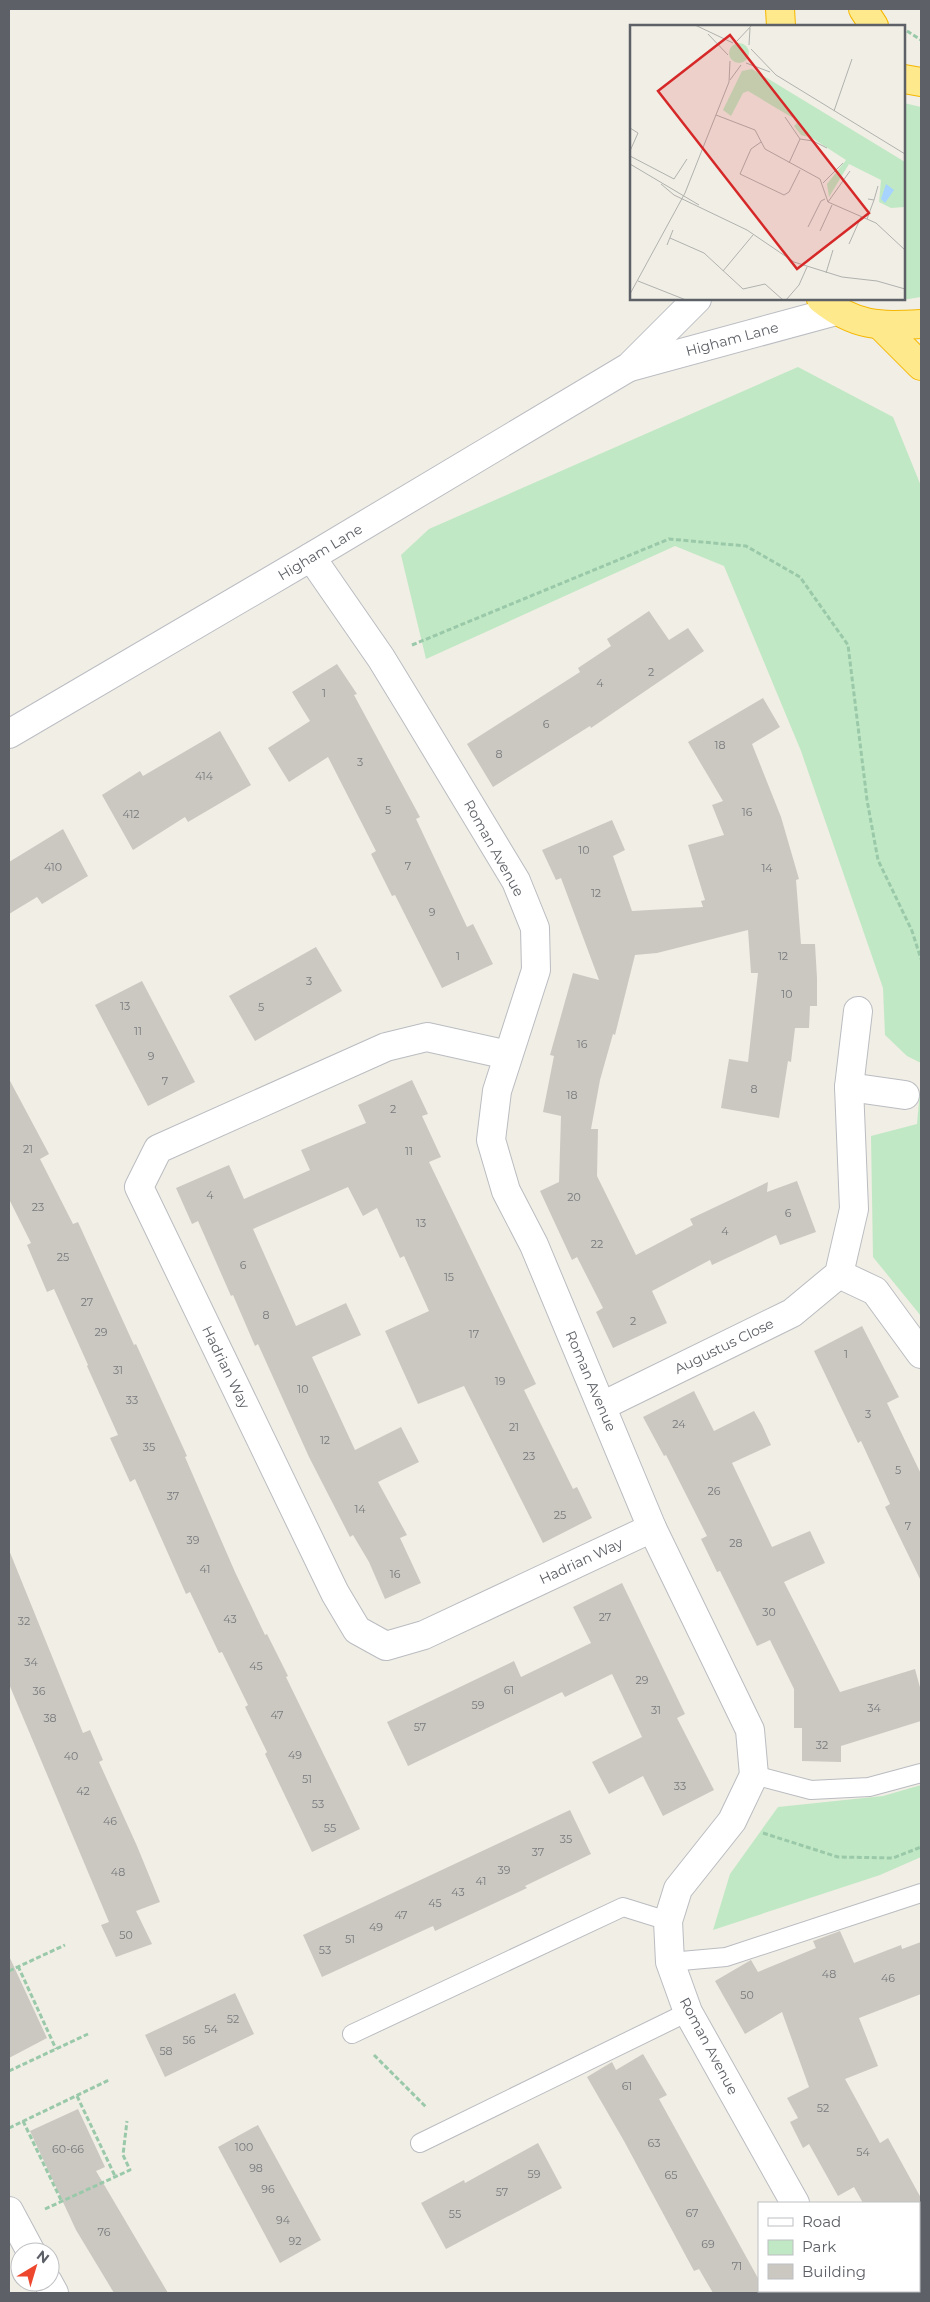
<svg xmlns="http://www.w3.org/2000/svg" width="930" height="2302" font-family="Montserrat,sans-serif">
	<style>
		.green { fill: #c1e8c4 }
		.building { fill: #cbc8c2 }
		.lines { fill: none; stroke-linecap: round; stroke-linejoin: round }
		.lane-casing { stroke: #babcc1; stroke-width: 20 }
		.street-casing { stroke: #babcc1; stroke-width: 30 }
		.secondary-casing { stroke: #bbbdc3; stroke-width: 30 }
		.highway-casing { stroke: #f5b700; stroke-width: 30 }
		.path { stroke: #9ac9aa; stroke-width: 3; stroke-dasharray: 5 2.5; stroke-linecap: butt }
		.lane { stroke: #fff; stroke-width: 18 }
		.street { stroke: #fff; stroke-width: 28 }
		.secondary { stroke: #fff; stroke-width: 28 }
		.highway { stroke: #ffe98d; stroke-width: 28 }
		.labels { text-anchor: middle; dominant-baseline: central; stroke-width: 5; stroke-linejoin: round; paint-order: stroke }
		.number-label { font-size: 11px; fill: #787a7d }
		.street-label { font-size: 14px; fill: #5d6066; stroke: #fff }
		.inset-road { fill: none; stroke: #b1b1ae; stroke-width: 1 }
		.view { fill: #d62828; fill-opacity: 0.15; stroke: #d62828; stroke-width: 2.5 }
		.inset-edge { fill: none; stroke: #5d6066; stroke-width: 2.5 }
	</style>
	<rect width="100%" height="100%" fill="#f0eee5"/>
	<g class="green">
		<polygon points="904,103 921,107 921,297 896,301 876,299 904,299"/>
		<polygon points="798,367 893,417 921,486 921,1063 907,1056 885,1035 883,988 801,751 724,566 675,546 426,659 401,555 429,529"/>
		<polygon points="921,1078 921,1316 873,1257 871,1136 917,1124"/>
		<polygon points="921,1785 921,1857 880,1875 713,1930 730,1874 778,1807 883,1796"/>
	</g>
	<g class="building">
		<polygon points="649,611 669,640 688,628 704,651 591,728 590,726 493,787 467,744 580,672 578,668 611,646 607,639"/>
		<polygon points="337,664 357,694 354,695 420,817 416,819 467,927 473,924 493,964 442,988 395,895 392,896 371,854 376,851 328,757 289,782 268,748 310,721 292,692"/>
		<polygon points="763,698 780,727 752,744 781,817 799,879 796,880 801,944 815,944 817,978 817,1006 810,1006 809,1028 795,1028 791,1062 788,1061 779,1118 721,1108 729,1059 748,1062 758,973 751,973 748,930 657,953 635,955 615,1035 613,1034 600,1080 591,1129 598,1129 597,1176 636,1255 693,1225 690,1219 768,1182 767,1192 797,1181 816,1232 780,1245 776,1235 712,1265 710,1260 652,1291 667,1323 613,1348 596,1312 603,1308 577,1257 572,1260 540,1191 559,1182 561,1116 543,1112 554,1056 550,1055 573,973 599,980 561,878 556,880 542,850 612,820 625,850 613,856 632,911 703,907 701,901 705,900 688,845 724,835 712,805 723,801 688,742"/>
		<polygon points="220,731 251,785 188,822 185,817 133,850 102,795 140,771 143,776"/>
		<polygon points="63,829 88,876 42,904 37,897 9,914 9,862"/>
		<polygon points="316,947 342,991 255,1041 229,996"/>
		<polygon points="142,981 195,1082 148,1106 95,1005"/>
		<polygon points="9,1079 49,1154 40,1159 73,1224 78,1222 134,1345 136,1344 187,1456 185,1457 235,1572 265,1635 267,1634 288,1676 286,1677 360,1829 312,1852 265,1754 267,1752 245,1707 248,1705 222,1652 219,1653 190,1592 186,1594 135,1479 130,1482 110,1438 118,1435 87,1366 88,1365 54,1289 47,1292 27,1245 31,1243 9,1199"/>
		<polygon points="412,1080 428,1114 422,1116 441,1157 429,1162 536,1384 524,1390 573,1489 577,1487 592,1518 543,1543 464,1386 418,1404 385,1331 429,1311 404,1256 400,1258 377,1208 363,1216 348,1187 253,1229 296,1326 346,1303 361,1335 312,1357 355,1450 401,1427 419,1462 378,1482 407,1535 400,1538 421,1583 385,1599 369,1562 353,1535 350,1537 309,1457 258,1344 255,1346 233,1295 231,1296 198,1221 192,1224 176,1188 229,1165 244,1199 310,1170 301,1150 366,1123 358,1105"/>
		<polygon points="862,1326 899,1397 887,1403 921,1474 921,1581 885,1507 890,1504 861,1441 858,1443 814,1351"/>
		<polygon points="694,1391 714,1431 754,1411 762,1425 771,1445 732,1463 772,1547 810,1531 825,1563 784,1582 840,1692 915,1669 921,1691 921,1721 841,1746 841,1762 802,1761 802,1728 794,1728 794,1689 770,1640 757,1646 720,1571 717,1572 701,1539 707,1536 666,1455 664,1456 643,1417"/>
		<polygon points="9,1550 83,1733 90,1730 103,1760 99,1762 137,1846 160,1902 136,1911 152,1944 116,1957 101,1925 109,1922 9,1684"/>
		<polygon points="622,1583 685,1714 677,1718 714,1790 663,1816 643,1776 609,1794 592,1762 642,1737 612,1674 565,1697 562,1692 408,1766 387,1722 514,1661 521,1677 591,1643 573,1607"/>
		<polygon points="570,1810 591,1854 525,1886 527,1888 435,1931 433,1926 322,1977 303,1935"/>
		<polygon points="840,1931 854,1963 901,1945 902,1949 921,1942 921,1994 859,2018 878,2066 845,2079 880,2143 888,2138 921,2198 921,2203 863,2203 854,2187 838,2196 809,2144 803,2148 790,2122 798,2118 787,2098 809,2087 782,2012 745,2034 715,1981 751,1960 758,1972 816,1948 813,1941"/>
		<polygon points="9,1956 47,2038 9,2058"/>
		<polygon points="235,1993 254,2034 165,2077 145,2035"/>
		<polygon points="643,2054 667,2095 659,2099 759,2280 759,2291 765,2291 766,2293 713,2293 699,2269 694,2271 624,2141 587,2077 612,2062 616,2070"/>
		<polygon points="78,2109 105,2167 96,2171 168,2293 114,2293 76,2230 30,2131"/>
		<polygon points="258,2125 321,2240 280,2263 218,2147"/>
		<polygon points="538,2143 562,2188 446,2249 421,2203 464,2180 465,2183"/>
	</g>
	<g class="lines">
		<g class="lane-casing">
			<g id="lane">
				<polyline points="754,1775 811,1790 869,1787 921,1773"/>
				<polyline points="670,1962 726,1957 921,1893"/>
				<polyline points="352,2034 623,1907 668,1921"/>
				<polyline points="420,2143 688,2012"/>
			</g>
		</g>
		<g class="street-casing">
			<g id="street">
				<polyline points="311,557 381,658 414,712 516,881 535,928 536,970 497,1091 491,1140 506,1191 534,1245 652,1528 750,1730 754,1775 732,1821 678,1889 668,1921 670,1962 688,2012 795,2203"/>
				<polyline points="508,1055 427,1037 386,1047 158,1149 139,1187 335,1593 357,1630 386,1646 424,1635 652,1528"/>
				<polyline points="849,1087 905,1095"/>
				<polyline points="839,1274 875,1291 921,1354"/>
				<polyline points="602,1406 792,1313 839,1274 854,1209 849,1087 858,1011"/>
				<polyline points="9,2211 31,2252"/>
				<polyline points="48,2282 54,2293"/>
				<polyline points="844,2291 846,2293"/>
			</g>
		</g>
		<g class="secondary-casing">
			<g id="secondary">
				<polyline points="630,367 836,311"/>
				<polyline points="9,734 311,557 629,367 697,299"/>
			</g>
		</g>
		<g class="highway-casing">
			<g id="highway">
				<polyline points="780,9 781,26"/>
				<polyline points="863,9 874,26"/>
				<polyline points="904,79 921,82"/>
				<path d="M821,299C856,327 879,326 921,324"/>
				<polyline points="881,326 921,366"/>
			</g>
		</g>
		<g class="path">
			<polyline points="907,31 921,40"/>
			<polyline points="412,645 669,539 746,546 800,577 848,645 867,800 878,860 912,931 921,959"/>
			<polyline points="763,1833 838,1857 893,1858 921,1847"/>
			<polyline points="18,1966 56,2049"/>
			<polyline points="9,1971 65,1945"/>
			<polyline points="374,2055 426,2107"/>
			<polyline points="9,2071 88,2034"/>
			<polyline points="77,2096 115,2176"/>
			<polyline points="23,2121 62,2202"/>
			<polyline points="9,2128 109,2080"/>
			<polyline points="45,2209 130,2170 123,2155 127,2121"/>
		</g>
		<use href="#lane" class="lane"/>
		<use href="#street" class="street"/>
		<use href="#secondary" class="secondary"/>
		<use href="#highway" class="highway"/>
	</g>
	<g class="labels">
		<g class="number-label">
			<text x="651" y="672">2</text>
			<text x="600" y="683">4</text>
			<text x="324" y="693">1</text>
			<text x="546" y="724">6</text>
			<text x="720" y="745">18</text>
			<text x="499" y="754">8</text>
			<text x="360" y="762">3</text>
			<text x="204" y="776">414</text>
			<text x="388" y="810">5</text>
			<text x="747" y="812">16</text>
			<text x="131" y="814">412</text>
			<text x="584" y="850">10</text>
			<text x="408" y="866">7</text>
			<text x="53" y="867">410</text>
			<text x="767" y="868">14</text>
			<text x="596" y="893">12</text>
			<text x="432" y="912">9</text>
			<text x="458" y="956">1</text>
			<text x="783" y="956">12</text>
			<text x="309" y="981">3</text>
			<text x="787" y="994">10</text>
			<text x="125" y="1006">13</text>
			<text x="261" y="1007">5</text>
			<text x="138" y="1031">11</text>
			<text x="582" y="1044">16</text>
			<text x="151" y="1056">9</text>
			<text x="165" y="1081">7</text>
			<text x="754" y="1089">8</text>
			<text x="572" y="1095">18</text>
			<text x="393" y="1109">2</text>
			<text x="28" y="1149">21</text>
			<text x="409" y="1151">11</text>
			<text x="210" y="1195">4</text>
			<text x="574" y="1197">20</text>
			<text x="38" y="1207">23</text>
			<text x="788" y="1213">6</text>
			<text x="421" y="1223">13</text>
			<text x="725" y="1231">4</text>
			<text x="597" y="1244">22</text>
			<text x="63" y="1257">25</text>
			<text x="243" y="1265">6</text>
			<text x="449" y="1277">15</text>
			<text x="87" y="1302">27</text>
			<text x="266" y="1315">8</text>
			<text x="633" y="1321">2</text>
			<text x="101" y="1332">29</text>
			<text x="474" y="1334">17</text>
			<text x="846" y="1354">1</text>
			<text x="118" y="1370">31</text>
			<text x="500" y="1381">19</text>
			<text x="303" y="1389">10</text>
			<text x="132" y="1400">33</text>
			<text x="868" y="1414">3</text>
			<text x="679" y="1424">24</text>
			<text x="514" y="1427">21</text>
			<text x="325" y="1440">12</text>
			<text x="149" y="1447">35</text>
			<text x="529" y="1456">23</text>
			<text x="898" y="1470">5</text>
			<text x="714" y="1491">26</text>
			<text x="173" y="1496">37</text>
			<text x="360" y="1509">14</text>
			<text x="560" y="1515">25</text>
			<text x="908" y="1526">7</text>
			<text x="193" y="1540">39</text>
			<text x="736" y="1543">28</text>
			<text x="205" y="1569">41</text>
			<text x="395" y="1574">16</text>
			<text x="769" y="1612">30</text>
			<text x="605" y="1617">27</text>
			<text x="230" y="1619">43</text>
			<text x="24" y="1621">32</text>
			<text x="31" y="1662">34</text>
			<text x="256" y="1666">45</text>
			<text x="642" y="1680">29</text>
			<text x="509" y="1690">61</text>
			<text x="39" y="1691">36</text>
			<text x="478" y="1705">59</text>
			<text x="874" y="1708">34</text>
			<text x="656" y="1710">31</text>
			<text x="277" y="1715">47</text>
			<text x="50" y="1718">38</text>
			<text x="420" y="1727">57</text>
			<text x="822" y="1745">32</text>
			<text x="295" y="1755">49</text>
			<text x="71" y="1756">40</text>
			<text x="307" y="1779">51</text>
			<text x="680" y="1786">33</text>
			<text x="83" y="1791">42</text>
			<text x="318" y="1804">53</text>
			<text x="110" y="1821">46</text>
			<text x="330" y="1828">55</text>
			<text x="566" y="1839">35</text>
			<text x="538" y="1852">37</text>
			<text x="504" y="1870">39</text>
			<text x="118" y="1872">48</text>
			<text x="481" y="1881">41</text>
			<text x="458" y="1892">43</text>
			<text x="435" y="1903">45</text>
			<text x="401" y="1915">47</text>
			<text x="376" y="1927">49</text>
			<text x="126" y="1935">50</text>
			<text x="350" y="1939">51</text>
			<text x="325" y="1950">53</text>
			<text x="829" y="1974">48</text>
			<text x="888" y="1978">46</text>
			<text x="747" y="1995">50</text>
			<text x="233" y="2019">52</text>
			<text x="211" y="2029">54</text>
			<text x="189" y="2040">56</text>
			<text x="166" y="2051">58</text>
			<text x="627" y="2086">61</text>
			<text x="823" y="2108">52</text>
			<text x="654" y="2143">63</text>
			<text x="244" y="2147">100</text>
			<text x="68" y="2149">60-66</text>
			<text x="863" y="2152">54</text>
			<text x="256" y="2168">98</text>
			<text x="534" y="2174">59</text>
			<text x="671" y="2175">65</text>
			<text x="268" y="2189">96</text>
			<text x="502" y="2192">57</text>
			<text x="692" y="2213">67</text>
			<text x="455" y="2214">55</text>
			<text x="283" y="2220">94</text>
			<text x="104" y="2232">76</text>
			<text x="295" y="2241">92</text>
			<text x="708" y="2244">69</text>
			<text x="737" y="2266">71</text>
		</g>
		<g class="street-label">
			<text transform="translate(732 339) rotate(-15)">Higham Lane</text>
			<text transform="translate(320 552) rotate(-31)">Higham Lane</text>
			<text transform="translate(494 848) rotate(61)">Roman Avenue</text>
			<text transform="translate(724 1346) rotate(-26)">Augustus Close</text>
			<text transform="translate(226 1367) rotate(64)">Hadrian Way</text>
			<text transform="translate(591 1381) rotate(67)">Roman Avenue</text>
			<text transform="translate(581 1561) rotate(-25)">Hadrian Way</text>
			<text transform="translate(709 2046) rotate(62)">Roman Avenue</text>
		</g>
	</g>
	<g transform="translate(630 25)">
		<rect width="275" height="275" fill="#f0eee5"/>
		<path d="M99 28a10 10 0 1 1 20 0a10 10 0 1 1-20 0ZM122,44L275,137V182L261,183L249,177L251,155L219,139L199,172L197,159L216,135L182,113L171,110L164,101L167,98L163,93L118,66L113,68L101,91L93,85L112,46Z" fill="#c1e8c4"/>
		<path d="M256,159L264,165L255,178L251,174Z" fill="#a6d3ff"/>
		<path class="inset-road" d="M65,0L103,18M78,9L98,30M107,16L122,0M119,20L120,3M121,24L146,50L275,129M116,38L140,47M100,55L111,40M204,86L222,34M86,90L125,105L135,124L190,154L198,177L246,198L275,225M155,92L170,114L159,138M0,103L8,108L0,126M170,114L183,116L197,123M131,117L121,124L110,149L154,170L159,167L170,145M0,131L44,154L57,134M0,139L69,180M193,158L213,138M31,159L44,170L117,205L164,237L212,252L247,256L275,264M238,174L244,175L248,161M198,177L220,146M237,194L244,175M178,202L191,176L195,174M190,206L202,180M40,213L74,228L113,264L135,259L153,275M219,219L231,192M37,220L43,205M93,246L123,210M196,248L203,225M8,256L56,275M0,269L55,168L99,57L100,36M156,275L169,260L177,242"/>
		<path class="view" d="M100,10L239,188L167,244L28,66Z"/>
		<rect width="275" height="275" class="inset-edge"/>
	</g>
	<rect width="930" height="2302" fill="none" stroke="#5d6066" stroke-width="20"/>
	<rect x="758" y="2202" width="162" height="90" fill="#ffffff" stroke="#bebfc2"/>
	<rect x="768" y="2218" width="25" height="8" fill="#ffffff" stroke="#bebfc2"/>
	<text x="802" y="2227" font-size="15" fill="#5d6066">Road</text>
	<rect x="768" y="2240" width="25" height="15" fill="#c1e8c4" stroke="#bebfc2"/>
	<text x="802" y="2252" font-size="15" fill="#5d6066">Park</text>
	<rect x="768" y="2264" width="25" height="15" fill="#cbc8c2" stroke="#bebfc2"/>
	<text x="802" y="2277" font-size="15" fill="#5d6066">Building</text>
	<g transform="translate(35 2267) rotate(38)"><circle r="24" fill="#ffffff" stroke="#bebfc2"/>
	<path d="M0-4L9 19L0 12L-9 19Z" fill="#ed482e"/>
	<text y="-8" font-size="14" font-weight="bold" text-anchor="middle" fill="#5d6066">N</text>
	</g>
</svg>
